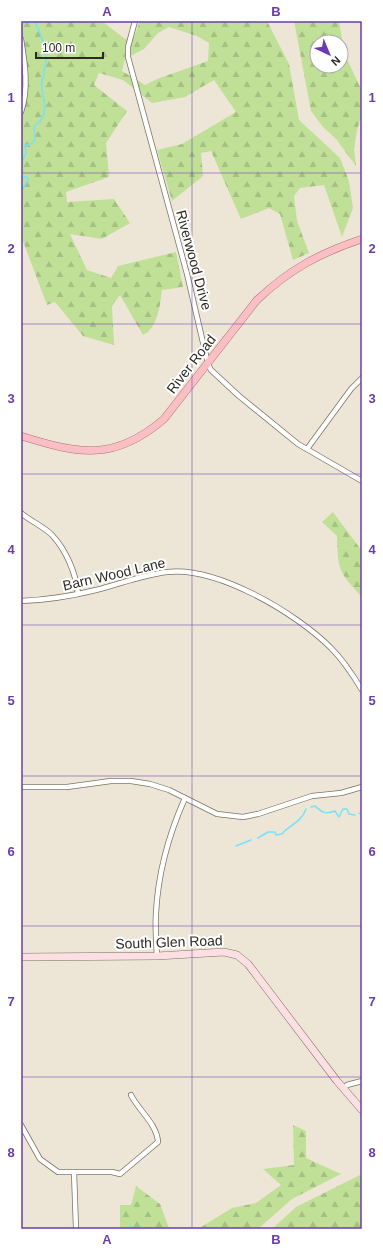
<svg xmlns="http://www.w3.org/2000/svg" width="383" height="1250" font-family="Helvetica,sans-serif">
	<style>
		.forest { fill: url(#forest-firs); fill-rule: evenodd }
		.lines { fill: none; stroke-linecap: round; stroke-linejoin: round }
		.stream { stroke: #75e2fa; stroke-width: 1.5 }
		.minor-casing { stroke: #7a7365; stroke-width: 6 }
		.secondary-casing { stroke: #7a7365; stroke-width: 8 }
		.primary-casing { stroke: #af6f73; stroke-width: 8 }
		.minor { stroke: #fff; stroke-width: 4.5 }
		.secondary { stroke: #fcdfe2; stroke-width: 7 }
		.primary { stroke: #f9bfc5; stroke-width: 7 }
		.grid { fill: none; stroke: #6a3bb3; stroke-width: 1; stroke-opacity: 0.55 }
		.labels { text-anchor: middle; dominant-baseline: central; stroke-width: 4; stroke-linejoin: round; paint-order: stroke }
		.street-label { font-size: 14px; fill: #2d2a24; stroke: #fff }
		.neatline { fill: none; stroke: #6a3bb3; stroke-width: 1.5 }
		.grid-label { font-size: 13px; text-anchor: middle; font-weight: bold; fill: #6a3bb3 }
	</style>
	<defs>
		<pattern id="forest-firs" width="22" height="20" patternUnits="userSpaceOnUse"><rect width="22" height="20" fill="#c0e097"/><path d="M5 1l3.5 6h-7zM16 11l3.5 6h-7z" fill="#a5c082"/></pattern>
	</defs>
	<rect width="100%" height="100%" fill="#ede6d6"/>
	<g class="forest">
		<path d="M21,21H102L125,39L134,37L140,21H267L289,64L299,120L340,158L349,181L353,208L342,237L324,185L300,188L294,196L297,221L309,253L293,260L280,214L269,208L241,219L211,151L201,153L203,176L172,201L157,150L182,144L236,112L214,80L185,97L152,103L123,80L99,73L94,85L127,111L106,143L109,177L66,192L67,202L114,199L130,223L102,239L70,234L87,270L111,278L118,266L176,252L183,287L162,290C160,305 158,328 143,335L120,295L112,306L114,345L83,336L55,302L47,305L21,236ZM169,27L197,36L209,43L208,61L157,79L145,85L122,71L125,59L144,49L158,33Z"/>
		<path d="M294,21H339L345,55L362,91V114L357,130L354,149L356,166L336,139L323,127L311,111ZM317,42H341V66H317Z"/>
		<path d="M333,512L362,551V597C338,571 338,570 337,536L322,522Z"/>
		<polygon points="293,1125 306,1131 306,1158 341,1174 292,1199 258,1229 198,1229 232,1208 256,1203 281,1185 263,1169 294,1165"/>
		<polygon points="362,1174 362,1229 272,1229 296,1207"/>
		<polygon points="136,1186 160,1204 169,1228 176,1229 120,1228 120,1205 131,1205"/>
	</g>
	<g class="lines">
		<g class="stream">
			<path d="M21,163L26,153L25,146L33,143L35,139L34,126C36,124 40,122 41,120C51,106 36,85 44,77C43,70 45,67 46,61C47,47 40,34 35,21"/>
			<polyline points="21,177 27,177 28,180 21,191"/>
			<path d="M311,807L315,806C322,812 325,815 335,811L339,817L343,809H347L349,814L355,815"/>
			<polyline points="359,813 362,815"/>
			<path d="M258,838L268,832H275L276,835L282,834C289,825 302,822 306,809"/>
			<polyline points="236,846 251,840"/>
			<polyline points="130,1226 137,1229"/>
		</g>
		<g class="minor-casing">
			<g id="minor">
				<polyline points="135,21 128,47 128,57 187,274 208,364 211,370 239,396 298,444 362,481"/>
				<path d="M21,39C25,63 29,89 21,112"/>
				<polyline points="307,449 351,389 362,378"/>
				<path d="M21,513C30,521 43,526 52,535C66,550 76,573 78,594"/>
				<path d="M21,601C46,600 72,596 96,590C120,584 142,575 167,572C217,566 296,613 331,648C343,660 353,675 362,690"/>
				<polyline points="21,787 67,787 111,781 131,781 150,784 169,790 217,814 243,817 258,814 312,796 341,793 362,787"/>
				<path d="M157,956C156,941 155,927 156,913C158,873 169,834 185,798"/>
				<polyline points="343,1089 347,1085 362,1081"/>
				<path d="M21,1125L40,1159L58,1172H112L120,1174L158,1142C157,1124 139,1111 131,1095"/>
				<polyline points="74,1172 76,1229"/>
			</g>
		</g>
		<g class="secondary-casing">
			<polyline id="secondary" points="21,957 157,956 224,952 237,955 248,964 337,1081 362,1110"/>
		</g>
		<g class="primary-casing">
			<path id="primary" d="M21,436C79,454 114,462 164,419L257,300C290,269 320,253 362,239"/>
		</g>
		<use href="#minor" class="minor"/>
		<use href="#secondary" class="secondary"/>
		<use href="#primary" class="primary"/>
	</g>
	<path class="grid" d="M192,21V1229M21,173H362M21,324H362M21,474H362M21,625H362M21,776H362M21,926H362M21,1077H362"/>
	<g class="labels">
		<g class="street-label">
			<text transform="translate(194 260) rotate(75)">Riverwood Drive</text>
			<text transform="translate(191 364) rotate(-52)">River Road</text>
			<text transform="translate(114 574) rotate(-13)">Barn Wood Lane</text>
			<text transform="translate(169 942) rotate(-2)">South Glen Road</text>
		</g>
	</g>
	<rect width="383" height="1250" fill="none" stroke="#ffffff" stroke-width="44"/>
	<g transform="translate(329 54) rotate(136)"><circle r="19" fill="#ffffff" stroke="#abaaa7"/>
	<path d="M0-3L7 15L0 10L-7 15Z" fill="#6a3bb3"/>
	<text y="-6" font-size="11" font-weight="bold" text-anchor="middle" fill="#2d2a24">N</text>
	</g>
	<path d="M36 52v6h67v-6" fill="none" stroke="#2d2a24" stroke-width="2"/>
	<text x="42" y="52" font-size="12" fill="#2d2a24" stroke="#ffffff" stroke-width="3" paint-order="stroke">100 m</text>
	<rect x="22" y="22" width="339" height="1206" class="neatline"/>
	<g class="grid-label">
		<text x="107" y="16">A</text>
		<text x="276" y="16">B</text>
		<text x="11" y="102">1</text>
		<text x="372" y="102">1</text>
		<text x="11" y="253">2</text>
		<text x="372" y="253">2</text>
		<text x="11" y="403">3</text>
		<text x="372" y="403">3</text>
		<text x="11" y="554">4</text>
		<text x="372" y="554">4</text>
		<text x="11" y="705">5</text>
		<text x="372" y="705">5</text>
		<text x="11" y="856">6</text>
		<text x="372" y="856">6</text>
		<text x="11" y="1006">7</text>
		<text x="372" y="1006">7</text>
		<text x="11" y="1157">8</text>
		<text x="372" y="1157">8</text>
		<text x="107" y="1244">A</text>
		<text x="276" y="1244">B</text>
	</g>
</svg>
